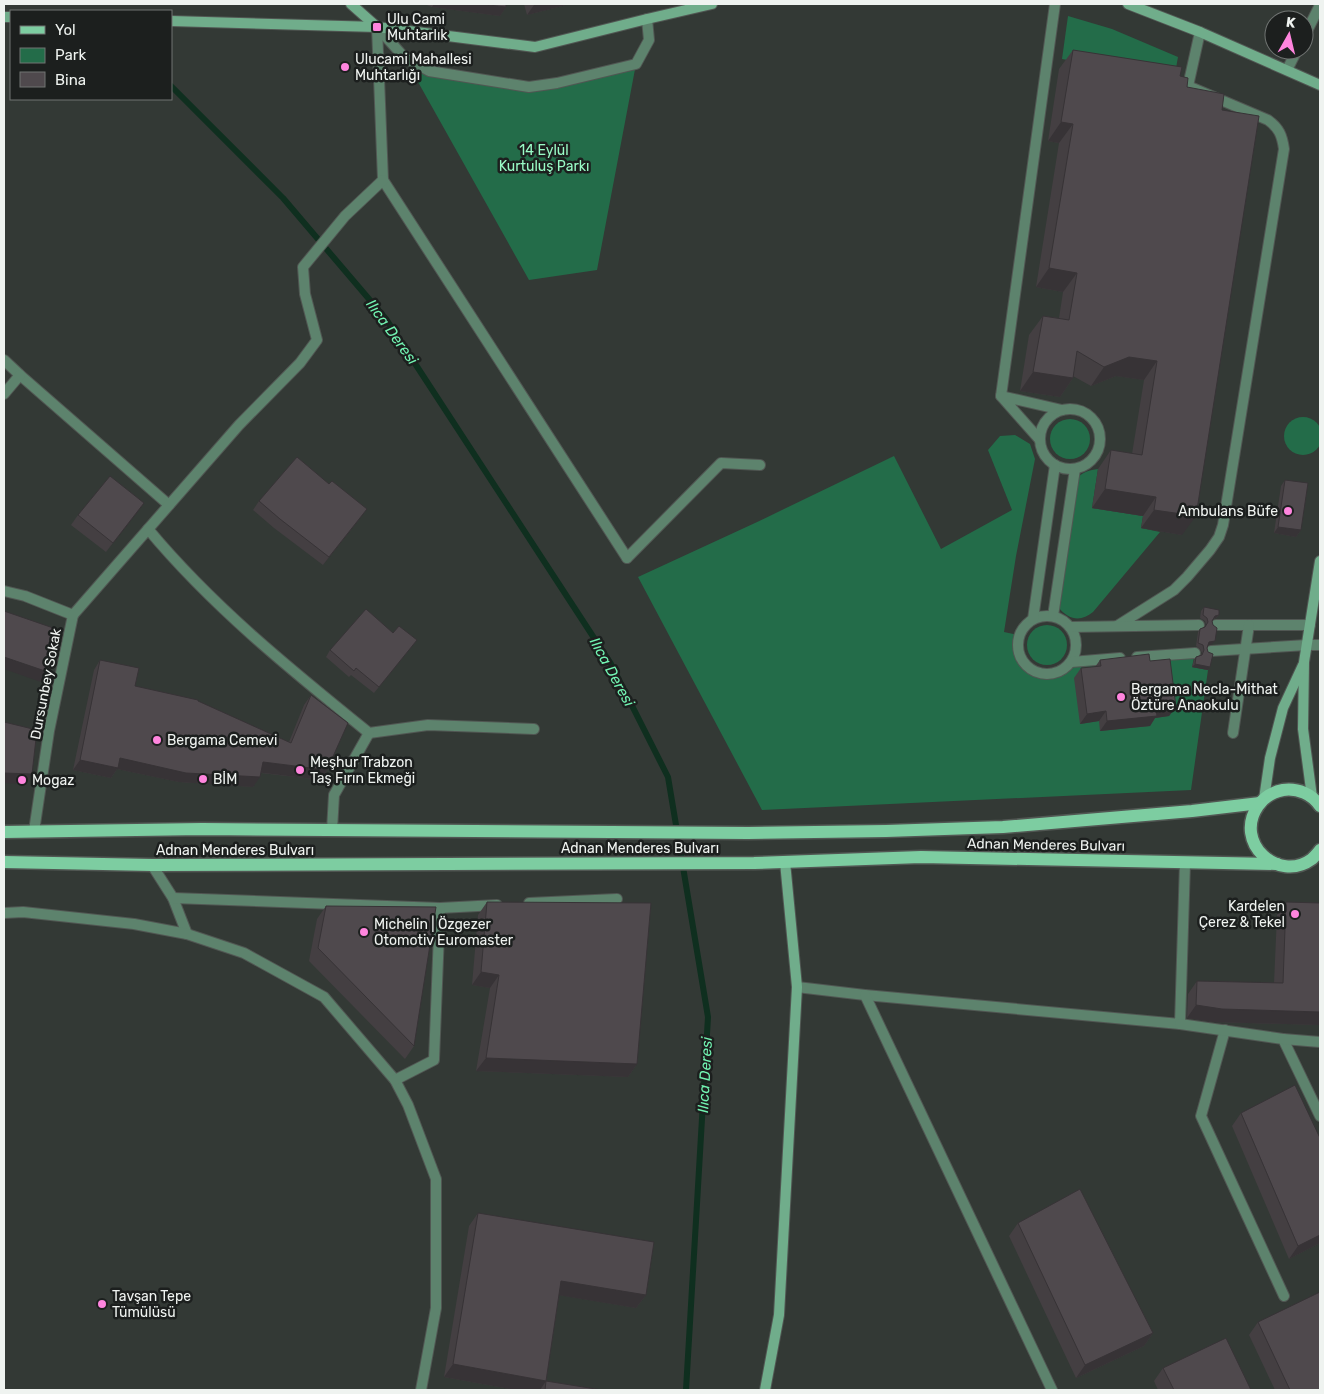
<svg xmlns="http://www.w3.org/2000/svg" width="1324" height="1394" font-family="Rubik,sans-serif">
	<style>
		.green { fill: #236c49 }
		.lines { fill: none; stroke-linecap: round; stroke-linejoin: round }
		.stream { stroke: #0f2f1f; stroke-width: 6 }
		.lane-casing { stroke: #515753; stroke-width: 12 }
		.street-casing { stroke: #515753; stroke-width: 12 }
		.secondary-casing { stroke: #515753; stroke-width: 12 }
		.primary-casing { stroke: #515753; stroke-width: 15 }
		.lane { stroke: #5d836d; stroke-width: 10 }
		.street { stroke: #5d836d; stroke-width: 10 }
		.secondary { stroke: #70ad8b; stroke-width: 10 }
		.primary { stroke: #7dcda1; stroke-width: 12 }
		.wall { fill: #443f42 }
		.shaded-wall { fill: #373336 }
		.building { fill: #4f494d; stroke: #373336 }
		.poi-dot { fill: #ff85de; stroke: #1c1f1e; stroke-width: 2 }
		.labels { text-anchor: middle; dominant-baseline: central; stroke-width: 5; stroke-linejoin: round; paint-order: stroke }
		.poi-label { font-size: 14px; fill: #eff3f0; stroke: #1c1f1e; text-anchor: start }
		.park-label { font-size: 14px; fill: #99fbc6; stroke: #1c1f1e }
		.street-label { font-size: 14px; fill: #eff3f0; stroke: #1c1f1e }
		.water-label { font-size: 15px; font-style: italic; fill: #72f4b2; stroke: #1c1f1e }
	</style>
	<rect width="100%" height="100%" fill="#333935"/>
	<g class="green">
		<polygon points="1068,16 1112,29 1178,57 1174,79 1062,59"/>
		<polygon points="404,57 430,71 529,87 636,64 597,270 529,280"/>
		<circle cx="1303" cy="436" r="19"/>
		<circle cx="1070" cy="439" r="20"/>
		<path d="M1015,435L1030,444L1035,459L1016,556L1004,632L1018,635C1014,669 1046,687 1071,662L1195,653L1192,667L1208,670L1191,790L762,810L638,577L755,523L894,456L941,549L1012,510L988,450L1000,436Z"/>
		<path d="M1098,469L1092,508L1143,516L1141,528L1160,532L1093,612C1081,622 1069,620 1059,608L1078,477C1084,472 1089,470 1098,469Z"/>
		<circle cx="1047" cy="645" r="20"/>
	</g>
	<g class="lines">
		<polyline class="stream" points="171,86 283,198 386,319 611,664 668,777 708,1017 686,1390"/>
		<g class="lane-casing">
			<g id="lane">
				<polyline points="377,27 404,57 429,71 529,87 557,83 636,64 649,40 647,19"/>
				<polyline points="1001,396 1055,4"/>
				<circle cx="1070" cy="439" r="30"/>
				<polyline points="1040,440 1001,396 1062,410"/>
				<polyline points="627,558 721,463 760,465"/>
				<circle cx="1047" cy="645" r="29"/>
				<polyline points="1053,616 1075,469"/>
				<polyline points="1033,619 1055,465"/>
				<polyline points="1216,625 1310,625"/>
				<path d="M1117,626L1174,590L1187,577L1210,550L1219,537L1223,525L1284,149C1282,135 1279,128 1268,120L1188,86L1200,32"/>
				<polyline points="1070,627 1199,625"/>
				<polyline points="1211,651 1307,645 1320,645"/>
				<polyline points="1137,657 1195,653"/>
				<polyline points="1071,662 1120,658"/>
				<polyline points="1233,733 1249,625"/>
				<polyline points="1225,1030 1201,1116 1284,1296"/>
			</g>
		</g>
		<g class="street-casing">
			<g id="street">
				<polyline points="377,27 383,180 627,558"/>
				<polyline points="1304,37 1320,5"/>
				<polyline points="1287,70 1297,50"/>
				<polyline points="4,360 20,375 169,505"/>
				<polyline points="4,394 20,375"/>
				<path d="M148,529C212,606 291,670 369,733L428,725L534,729"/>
				<polyline points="4,591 25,596 73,615 49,731 34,831"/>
				<polyline points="73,615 239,425 300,363 317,340 305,294 303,267 345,216 383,180"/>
				<polyline points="332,830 334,795 369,733"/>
				<polyline points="152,865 173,898 187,934"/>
				<polyline points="173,898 440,908 497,905"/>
				<polyline points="529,903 617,899"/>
				<polyline points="4,913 23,912 134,924 187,934 244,953 324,997 395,1080 408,1105 436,1179 436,1308 421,1390"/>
				<polyline points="797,987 865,995 1180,1024 1185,863"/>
				<polyline points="865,995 1052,1390"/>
				<polyline points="1180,1024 1283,1039 1320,1116"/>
				<polyline points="1283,1039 1320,1042"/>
				<polyline points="395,1080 434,1060 440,908"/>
			</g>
		</g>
		<g class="secondary-casing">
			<g id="secondary">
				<polyline points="351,4 377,27"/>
				<polyline points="1128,4 1200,32 1320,85"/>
				<polyline points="4,17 11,17"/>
				<polyline points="171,21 377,27 535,47 647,19 712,4"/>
				<polyline points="1312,797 1303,729 1304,662 1320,561"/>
				<polyline points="1264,799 1270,758 1283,708 1303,665"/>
				<polyline points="765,1390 779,1315 797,987 785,862"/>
			</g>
		</g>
		<g class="primary-casing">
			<g id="primary">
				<path d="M1320,806C1312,794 1298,788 1283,790C1273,792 1264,797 1258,806C1233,842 1278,884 1312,859C1315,856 1318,853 1320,850"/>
				<polyline points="4,832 202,829 748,833 886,831 1003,827 1192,811 1260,803"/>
				<polyline points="4,862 152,865 754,863 921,857 1277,864"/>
			</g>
		</g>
		<use href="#lane" class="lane"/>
		<use href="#street" class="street"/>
		<use href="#secondary" class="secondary"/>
		<use href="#primary" class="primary"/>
	</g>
	<g class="wall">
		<polygon points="424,4 506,4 506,7 500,16 432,7"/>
		<polygon points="524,4 570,4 527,15"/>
		<polygon points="1073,50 1180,76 1187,87 1222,110 1182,535 1141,528 1143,516 1092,508 1098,469 1111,450 1132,454 1144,380 1116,376 1091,386 1073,376 1073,378 1060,397 1020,391 1029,335 1043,316 1059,318 1063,292 1036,287 1059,143 1048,141 1059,69"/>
		<polygon points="1285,480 1301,530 1296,537 1274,533 1281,486"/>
		<polygon points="259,501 361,517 323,565 274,528 253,510"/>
		<polygon points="144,503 106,552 71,525 78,515"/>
		<polygon points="1204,607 1219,615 1216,618 1213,619 1212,621 1212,644 1208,645 1207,648 1210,667 1208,670 1192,667 1194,660 1196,657 1201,655 1202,653 1200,649 1196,646 1198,632 1200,629 1205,627 1206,625 1205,621 1200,618 1201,611"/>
		<polygon points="393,633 417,640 374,693 351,675 349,677 326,657 330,650"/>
		<polygon points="100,660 135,686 198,701 289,742 304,705 311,695 327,770 321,780 261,773 253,787 179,782 117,769 111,778 73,770 94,670"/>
		<polygon points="1100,660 1150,661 1176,707 1169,716 1155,718 1150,726 1100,731 1099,721 1080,724 1074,678 1081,668 1095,667"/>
		<polygon points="487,902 637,1064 628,1077 476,1071 490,988 472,985 478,915"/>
		<polygon points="1286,902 1320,1025 1213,1022 1187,1018 1188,994 1197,981 1274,983 1277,915"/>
		<polygon points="326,906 414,1046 405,1059 309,961 317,919"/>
		<polygon points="1241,1113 1320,1138 1320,1243 1289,1259 1232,1126"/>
		<polygon points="478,1213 646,1295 636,1308 559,1295 546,1381 602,1390 516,1390 444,1377 469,1226"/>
		<polygon points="1018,1223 1153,1333 1144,1346 1076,1378 1009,1236"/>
		<polygon points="1258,1322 1320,1390 1275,1390 1249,1335"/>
		<polygon points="1163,1368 1251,1390 1158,1390 1154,1381"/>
	</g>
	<g class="shaded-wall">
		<polygon points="434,4 480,4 506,7 500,16 432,7"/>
		<polygon points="539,4 570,4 527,15 534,5"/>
		<polygon points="1061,122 1073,124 1059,143 1048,141"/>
		<polygon points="1049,268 1077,273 1063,292 1036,287"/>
		<polygon points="1129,357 1157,361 1144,380 1116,376 1091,386 1104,367"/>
		<polygon points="1033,372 1073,378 1060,397 1020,391"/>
		<polygon points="1105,489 1156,497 1143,516 1092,508"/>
		<polygon points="144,503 137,513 106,552 113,543"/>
		<polygon points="367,509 361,517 323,565 329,557"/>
		<polygon points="1154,510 1196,516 1182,535 1141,528"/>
		<polygon points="1278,527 1301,530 1296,537 1274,533"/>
		<polygon points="1219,615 1216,618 1212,619 1215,616"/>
		<polygon points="1215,641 1212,644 1207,646 1209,642"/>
		<polygon points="4,657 48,672 41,682 4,669"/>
		<polygon points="1195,664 1210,667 1208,670 1192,667"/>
		<polygon points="1176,707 1169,716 1155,718 1150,726 1100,731 1107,721 1156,709"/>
		<polygon points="1106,711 1099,721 1080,724 1087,714"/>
		<polygon points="120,758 260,777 253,787 179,782 117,769 111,778 73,770 80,760"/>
		<polygon points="263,762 327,770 321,780 256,772"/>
		<polygon points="4,773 32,774 25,784 4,783"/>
		<polygon points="481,972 499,975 490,988 472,985"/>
		<polygon points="1196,1005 1320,1012 1320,1025 1213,1022 1187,1018"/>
		<polygon points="486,1058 637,1064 628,1077 476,1071"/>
		<polygon points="1320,1235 1320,1243 1289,1259 1298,1246"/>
		<polygon points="561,1281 646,1295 636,1308 552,1294"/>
		<polygon points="1153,1333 1144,1346 1076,1378 1085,1365"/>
		<polygon points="453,1364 546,1381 540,1390 516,1390 444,1377"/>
	</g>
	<g class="building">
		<polygon points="480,4 506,4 506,7"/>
		<polygon points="1073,50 1182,67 1180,76 1188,78 1187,87 1224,94 1222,110 1259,116 1196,516 1154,510 1156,497 1105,489 1111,450 1142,455 1157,361 1129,357 1104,367 1077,351 1073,378 1033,372 1043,316 1069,320 1077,273 1049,268 1073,124 1061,122"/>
		<polygon points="297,457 329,484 332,481 367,509 329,557 280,519 259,501"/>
		<polygon points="110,476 144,503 113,543 78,515"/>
		<polygon points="1285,480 1308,483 1301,530 1278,527"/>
		<polygon points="1204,607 1219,610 1219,615 1215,616 1212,621 1213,625 1217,628 1215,641 1209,642 1207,648 1208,652 1213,654 1210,667 1195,664 1196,657 1202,655 1204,650 1203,645 1198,643 1200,629 1205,627 1208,622 1207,618 1203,615"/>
		<polygon points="366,609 393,633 399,626 417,640 379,687 356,668 354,671 330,650"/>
		<polygon points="4,611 62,631 48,672 4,657"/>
		<polygon points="1149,654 1150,661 1170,659 1176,707 1156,709 1157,716 1107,721 1106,711 1087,714 1081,668 1101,666 1100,660"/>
		<polygon points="100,660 139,668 135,686 198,700 198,701 291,743 311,695 348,723 327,770 263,762 260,777 186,773 120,758 118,768 80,760"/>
		<polygon points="4,722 37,730 32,774 4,773"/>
		<polygon points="487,902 651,903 637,1064 486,1058 499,975 481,972"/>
		<polygon points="1286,902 1320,903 1320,1012 1222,1009 1196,1005 1197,981 1283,983"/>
		<polygon points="326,906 436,907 414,1046 318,948"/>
		<polygon points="1295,1085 1320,1138 1320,1235 1298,1246 1241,1113"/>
		<polygon points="1080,1189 1153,1333 1085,1365 1018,1223"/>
		<polygon points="478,1213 654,1242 646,1295 561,1281 546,1381 453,1364"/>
		<polygon points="1320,1292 1320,1390 1290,1390 1258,1322"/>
		<polygon points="1226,1338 1251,1390 1174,1390 1163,1368"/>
		<polygon points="546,1381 602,1390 545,1390"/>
	</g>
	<g class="poi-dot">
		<rect x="372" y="22" width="10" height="10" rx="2.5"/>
		<circle cx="345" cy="67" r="5"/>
		<circle cx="1288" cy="511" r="5"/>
		<circle cx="1121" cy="697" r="5"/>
		<circle cx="157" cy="740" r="5"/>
		<circle cx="300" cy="770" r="5"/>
		<circle cx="203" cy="779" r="5"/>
		<circle cx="22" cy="780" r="5"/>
		<circle cx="1295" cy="914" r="5"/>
		<circle cx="364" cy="932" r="5"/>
		<circle cx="102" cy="1304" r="5"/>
	</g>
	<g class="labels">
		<g class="poi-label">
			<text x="387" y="19">Ulu Cami<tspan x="387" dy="16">Muhtarlık</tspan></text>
			<text x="355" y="59">Ulucami Mahallesi<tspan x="355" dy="16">Muhtarlığı</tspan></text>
			<text x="1278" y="511" text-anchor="end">Ambulans Büfe</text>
			<text x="1131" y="689">Bergama Necla-Mithat<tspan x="1131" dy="16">Öztüre Anaokulu</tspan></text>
			<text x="167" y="740">Bergama Cemevi</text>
			<text x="310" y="762">Meşhur Trabzon<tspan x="310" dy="16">Taş Fırın Ekmeği</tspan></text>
			<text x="213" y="779">BİM</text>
			<text x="32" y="780">Mogaz</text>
			<text x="1285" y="906" text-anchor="end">Kardelen<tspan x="1285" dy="16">Çerez &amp; Tekel</tspan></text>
			<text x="374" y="924">Michelin | Özgezer<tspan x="374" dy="16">Otomotiv Euromaster</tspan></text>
			<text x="112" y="1296">Tavşan Tepe<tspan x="112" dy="16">Tümülüsü</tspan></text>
		</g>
		<g class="park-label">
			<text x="544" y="150">14 Eylül<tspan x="544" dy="16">Kurtuluş Parkı</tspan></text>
		</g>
		<g class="street-label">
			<text transform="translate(46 684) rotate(-79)">Dursunbey Sokak</text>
			<text transform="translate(1046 845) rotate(1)">Adnan Menderes Bulvarı</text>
			<text x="640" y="848">Adnan Menderes Bulvarı</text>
			<text x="235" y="850">Adnan Menderes Bulvarı</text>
		</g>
		<g class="water-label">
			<text transform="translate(392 332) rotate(54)">Ilıca Deresi</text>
			<text transform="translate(612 672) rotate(61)">Ilıca Deresi</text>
			<text transform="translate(705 1075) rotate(-87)">Ilıca Deresi</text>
		</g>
	</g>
	<rect width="1324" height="1394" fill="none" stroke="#eff3f0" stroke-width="10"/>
	<rect x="10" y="10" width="162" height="90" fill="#1c1f1e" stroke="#707472"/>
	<rect x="20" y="26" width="25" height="8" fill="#7dcda1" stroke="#707472"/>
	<text x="55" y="35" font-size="15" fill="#eff3f0">Yol</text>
	<rect x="20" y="48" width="25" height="15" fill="#236c49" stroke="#707472"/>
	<text x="55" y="60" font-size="15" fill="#eff3f0">Park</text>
	<rect x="20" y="72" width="25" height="15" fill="#4f494d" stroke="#707472"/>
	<text x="55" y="85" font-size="15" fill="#eff3f0">Bina</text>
	<g transform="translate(1289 35) rotate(8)"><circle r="24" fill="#1c1f1e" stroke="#707472"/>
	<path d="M0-4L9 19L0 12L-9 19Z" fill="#ff85de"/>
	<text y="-8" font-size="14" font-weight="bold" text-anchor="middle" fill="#eff3f0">K</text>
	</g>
</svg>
